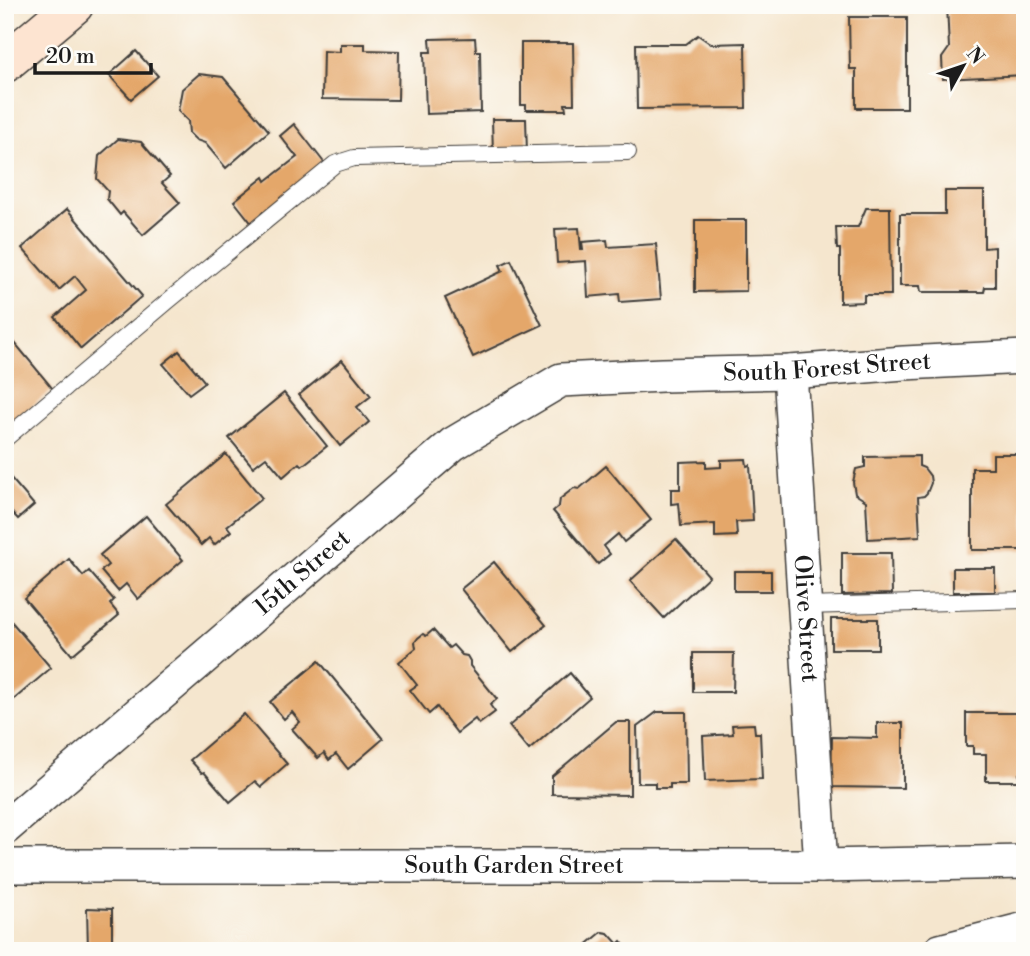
<svg xmlns="http://www.w3.org/2000/svg" width="1030" height="956" font-family="'Libre Bodoni',serif">
	<style>
		.building { fill: #e4a76b }
		.lines { fill: none; stroke-linecap: round; stroke-linejoin: round }
		.lane-casing { stroke: #3d3a37; stroke-width: 18 }
		.street-casing { stroke: #3d3a37; stroke-width: 36 }
		.secondary-casing { stroke: #3d3a37; stroke-width: 41 }
		.lane { stroke: #fff; stroke-width: 16 }
		.street { stroke: #fff; stroke-width: 33 }
		.secondary { stroke: #fde4d1; stroke-width: 38 }
		.labels { text-anchor: middle; dominant-baseline: central; stroke-width: 7; stroke-linejoin: round; paint-order: stroke }
		.street-label { font-size: 24px; fill: #1c1c1c; stroke: #fdfcf7 }
	</style>
	<rect width="100%" height="100%" fill="#fdfcf7"/>
	<filter id="ink" filterUnits="userSpaceOnUse"><feTurbulence type="fractalNoise" baseFrequency=".0143" numOctaves="2"/><feDisplacementMap in="SourceGraphic" scale="14" xChannelSelector="R" yChannelSelector="G"/><feConvolveMatrix kernelMatrix="1 2 1 2 8 2 1 2 1" color-interpolation-filters="sRGB"/></filter>
	<filter id="wash" filterUnits="userSpaceOnUse"><feTurbulence type="fractalNoise" baseFrequency=".00686" numOctaves="4" result="noise"/><feDisplacementMap in="SourceGraphic" scale="28" xChannelSelector="R" yChannelSelector="G"/><feGaussianBlur stdDeviation="1.57" result="paint"/><feColorMatrix in="noise" values="0 0 0 0 0 0 0 0 0 0 0 0 0 0 0 0 0 1.4 0 .05"/><feComposite in="paint" operator="in"/></filter>
	<g filter="url(#wash)">
		<rect width="100%" height="100%" fill="#f5e6ce"/>
		<g id="blocks">
			<g class="building">
				<polygon points="947,5 1025,5 1025,75 943,79 942,58 949,48"/>
				<polygon points="849,17 907,17 907,108 856,108 856,69 850,69"/>
				<polygon points="698,35 711,44 745,43 746,108 637,109 636,44 686,44"/>
				<polygon points="475,38 476,51 480,51 481,112 426,114 424,52 431,52 430,39"/>
				<polygon points="521,43 573,43 574,104 565,104 566,110 526,110 526,105 521,105"/>
				<polygon points="340,44 365,44 365,50 399,51 398,100 322,99 323,51 340,52"/>
				<polygon points="136,51 158,76 131,99 109,75"/>
				<polygon points="199,74 223,77 269,131 226,168 205,143 196,140 189,133 188,121 178,111 182,89"/>
				<polygon points="492,119 526,119 527,153 493,153"/>
				<polygon points="294,124 326,165 253,225 234,201 264,177 266,181 297,157 280,136"/>
				<polygon points="118,139 141,142 170,176 162,183 180,203 143,235 123,212 120,215 107,199 108,191 97,179 99,156"/>
				<polygon points="945,191 984,191 984,248 995,247 995,287 985,287 984,292 921,292 920,286 900,286 900,214 945,214"/>
				<polygon points="866,208 890,208 891,295 864,295 864,302 840,303 840,249 837,249 836,227 858,227"/>
				<polygon points="67,209 142,296 81,349 55,317 86,290 75,276 59,290 22,248"/>
				<polygon points="695,220 746,220 746,291 695,292"/>
				<polygon points="579,228 581,249 583,249 582,242 607,240 608,247 656,244 661,299 620,302 619,294 588,297 586,261 557,263 555,229"/>
				<polygon points="511,260 542,325 473,357 445,298 503,271 500,265"/>
				<polygon points="5,331 53,389 5,429"/>
				<polygon points="179,351 205,382 189,394 163,364"/>
				<polygon points="342,360 371,396 357,407 369,422 340,446 299,395"/>
				<polygon points="284,393 327,446 302,466 299,463 283,477 266,457 253,467 229,438"/>
				<polygon points="226,454 262,498 227,526 231,531 214,545 209,538 201,545 166,504"/>
				<polygon points="993,454 1025,454 1025,550 972,550 972,468 993,468"/>
				<polygon points="919,456 919,466 924,468 930,476 931,483 927,493 924,496 918,497 920,536 868,539 866,501 855,494 853,482 856,469 865,467 865,457"/>
				<polygon points="746,459 747,466 750,465 753,521 736,522 737,536 715,537 715,524 681,526 679,503 671,504 671,489 680,489 680,462 706,461 706,468 721,467 721,460"/>
				<polygon points="606,466 651,520 624,542 618,534 604,546 610,554 598,564 553,511 559,506 560,499 574,488 579,489"/>
				<polygon points="9,476 34,505 18,519 5,505 5,479"/>
				<polygon points="146,516 183,560 138,599 126,584 118,591 101,571 108,565 100,555"/>
				<polygon points="676,539 709,576 664,618 630,581"/>
				<polygon points="842,553 891,553 892,594 842,595"/>
				<polygon points="69,559 83,576 89,571 114,600 110,604 119,615 72,655 24,598"/>
				<polygon points="494,562 546,625 512,652 461,589"/>
				<rect x="953" y="568" width="42" height="24"/>
				<rect x="734" y="571" width="37" height="20"/>
				<polygon points="5,614 51,668 5,707"/>
				<rect x="831" y="619" width="47" height="30"/>
				<polygon points="433,630 449,648 453,645 462,655 467,656 470,661 470,666 497,699 490,705 495,712 479,724 475,719 457,733 437,707 429,714 410,690 417,685 399,662 416,648 415,642 418,638 423,634 426,636"/>
				<polygon points="693,653 734,653 733,692 693,692"/>
				<polygon points="319,661 383,739 348,769 336,754 329,760 324,753 318,758 292,729 300,722 292,712 284,719 270,702"/>
				<polygon points="570,673 590,697 529,750 509,726"/>
				<polygon points="657,712 686,712 687,784 670,784 670,788 655,788 655,783 638,783 637,727"/>
				<polygon points="966,713 1025,713 1025,774 1019,774 1020,781 986,781 986,754 973,754 973,746 966,746"/>
				<polygon points="244,714 287,764 261,787 255,781 230,802 204,772 202,773 190,760"/>
				<polygon points="616,722 630,722 630,795 552,794 552,776"/>
				<polygon points="877,723 903,723 903,788 831,787 832,737 877,738"/>
				<polygon points="754,724 755,733 760,733 762,779 705,781 703,736 733,734 732,725"/>
				<polygon points="87,908 112,909 112,950 88,950"/>
				<polygon points="602,932 608,933 618,944 621,941 629,951 579,951"/>
			</g>
		</g>
	</g>
	<g filter="url(#ink)">
		<use href="#blocks" fill-opacity="0" stroke="#3d3a37" stroke-width="2"/>
		<g class="lines">
			<g class="lane-casing">
				<g id="lane">
					<polyline points="5,439 168,301 335,164 354,158 628,152"/>
					<polyline points="805,606 1025,600"/>
				</g>
			</g>
			<g class="street-casing">
				<g id="street">
					<path id="s1" d="M790,372L821,866"/>
					<path id="s2" d="M5,828L453,444L561,380L662,375L790,372L904,363L1025,357"/>
					<path id="s3" d="M5,866H821L1025,862"/>
					<polyline points="940,951 1025,929"/>
				</g>
			</g>
			<g class="secondary-casing">
				<polyline id="secondary" points="5,63 74,5"/>
			</g>
			<use href="#lane" class="lane"/>
			<use href="#street" class="street"/>
			<use href="#secondary" class="secondary"/>
		</g>
	</g>
	<g class="labels">
		<g class="street-label">
			<text stroke="none"><textPath href="#s2" startOffset="982">South Forest Street</textPath></text>
			<text stroke="none"><textPath href="#s2" startOffset="392">15th Street</textPath></text>
			<text stroke="none"><textPath href="#s1" startOffset="247">Olive Street</textPath></text>
			<text stroke="none"><textPath href="#s3" startOffset="509">South Garden Street</textPath></text>
		</g>
	</g>
	<rect width="1030" height="956" fill="none" stroke="#fdfcf7" stroke-width="28"/>
	<g transform="translate(963 66) rotate(50)" stroke="#fdfcf7" stroke-width="5" paint-order="stroke">
	<path d="M0-5L12 26L0 18L-12 26Z" fill="#1c1c1c"/>
	<text y="-10" font-size="19" font-weight="bold" text-anchor="middle" fill="#1c1c1c">N</text>
	</g>
	<path d="M35 63v10h116v-10" fill="none" stroke="#1c1c1c" stroke-width="3.5"/>
	<text x="46" y="63" font-size="21" fill="#1c1c1c" stroke="#fdfcf7" stroke-width="5" paint-order="stroke">20 m</text>
</svg>
